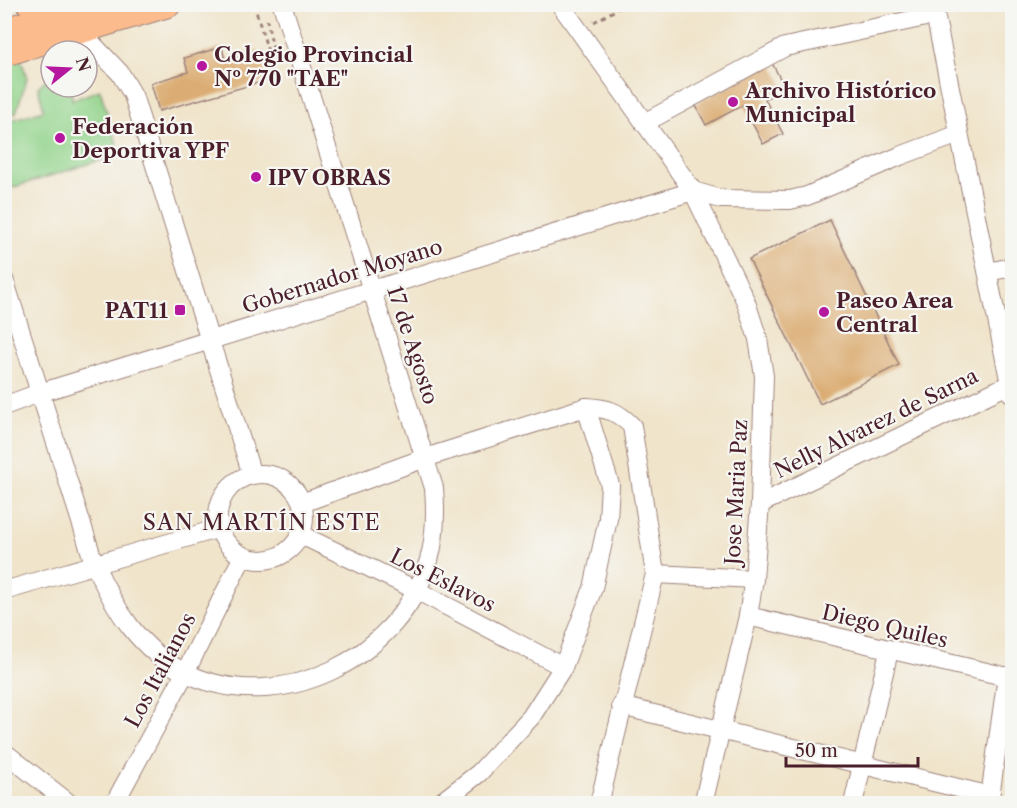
<svg xmlns="http://www.w3.org/2000/svg" width="1017" height="808" font-family="'Libre Caslon Text',serif">
	<style>
		.green { fill: #91d38a; stroke: #6e795a; stroke-width: 1.5 }
		.building { fill: #dbad74 }
		.lines { fill: none; stroke-linecap: round; stroke-linejoin: round }
		.minor-casing { stroke: #9d827a; stroke-width: 20 }
		.major-casing { stroke: #9d827a; stroke-width: 25 }
		.highway-casing { stroke: #9d827a; stroke-width: 28 }
		.path { stroke: #9d827a; stroke-width: 3; stroke-dasharray: 4.5 4.5; stroke-linecap: butt }
		.minor { stroke: #fff; stroke-width: 18 }
		.major { stroke: #fbbb8d; stroke-width: 22 }
		.highway { stroke: #fbbb8d; stroke-width: 26 }
		.poi-dot { fill: #b5179e; stroke: #f6f6f2; stroke-width: 2 }
		.labels { text-anchor: middle; dominant-baseline: central; stroke-width: 4.5; stroke-linejoin: round; paint-order: stroke }
		.poi-label { font-size: 21px; font-weight: bold; fill: #4a1f2b; stroke: #f6f6f2; text-anchor: start }
		.street-label { font-size: 21px; fill: #4a1f2b; stroke: #f6f6f2 }
		.neighbourhood-label { font-size: 22px; letter-spacing: 1.5px; fill: #4a1f2b; stroke: #f6f6f2 }
	</style>
	<rect width="100%" height="100%" fill="#f6f6f2"/>
	<filter id="ink" filterUnits="userSpaceOnUse"><feTurbulence type="fractalNoise" baseFrequency=".0167" numOctaves="2"/><feDisplacementMap in="SourceGraphic" scale="12" xChannelSelector="R" yChannelSelector="G"/><feConvolveMatrix kernelMatrix="1 2 1 2 8 2 1 2 1" color-interpolation-filters="sRGB"/></filter>
	<filter id="wash" filterUnits="userSpaceOnUse"><feTurbulence type="fractalNoise" baseFrequency=".008" numOctaves="4" result="noise"/><feDisplacementMap in="SourceGraphic" scale="24" xChannelSelector="R" yChannelSelector="G"/><feGaussianBlur stdDeviation="1.35" result="paint"/><feColorMatrix in="noise" values="0 0 0 0 0 0 0 0 0 0 0 0 0 0 0 0 0 1.4 0 .05"/><feComposite in="paint" operator="in"/></filter>
	<g filter="url(#wash)">
		<rect width="100%" height="100%" fill="#f0e4ca"/>
		<g class="green">
			<polygon points="19,52 27,78 16,113 5,116 4,56"/>
			<polygon points="51,75 51,87 72,87 72,100 100,90 120,154 5,190 5,122 44,110 38,87"/>
		</g>
		<g id="blocks">
			<g class="building">
				<polygon points="222,47 225,60 259,50 268,80 159,111 151,83 188,72 184,58"/>
				<polygon points="772,63 785,88 765,99 783,134 763,144 743,105 706,125 695,104"/>
				<polygon points="830,220 899,365 820,404 749,259"/>
			</g>
		</g>
	</g>
	<g filter="url(#ink)">
		<use href="#blocks" fill-opacity="0" stroke="#9d827a" stroke-width="1.5"/>
		<g class="lines">
			<g class="minor-casing">
				<g id="minor">
					<polyline points="560,4 693,191 746,302 758,339 764,376 760,504 754,579 748,616 703,804"/>
					<polyline points="933,4 1012,394"/>
					<polyline points="80,31 120,73 133,95 252,475"/>
					<polyline points="644,123 785,47 935,15"/>
					<polyline points="693,191 721,199 790,200 807,196 900,156 959,134"/>
					<polyline points="988,272 1012,267"/>
					<path d="M4,279L94,563C114,608 140,651 186,673C280,718 399,659 429,560C436,536 436,513 434,488L282,4"/>
					<polyline points="4,406 39,393 693,191"/>
					<circle cx="261" cy="517" r="43"/>
					<path d="M302,503L425,458L586,407C607,408 617,411 632,426L655,574L599,804"/>
					<polyline points="760,504 1012,383"/>
					<polyline points="301,535 416,590 563,667"/>
					<polyline points="655,574 754,579"/>
					<polyline points="4,591 220,528"/>
					<polyline points="748,616 1012,678"/>
					<polyline points="621,706 991,796"/>
					<polyline points="4,752 70,804"/>
					<polyline points="114,804 185,673 243,556"/>
					<polyline points="439,804 479,773 531,717 563,667 593,588 608,519 610,485 586,407"/>
					<polyline points="853,804 889,651"/>
					<polyline points="989,804 1007,676"/>
				</g>
			</g>
			<g class="major-casing">
				<polyline id="major" points="28,4 63,22"/>
			</g>
			<g class="highway-casing">
				<g id="highway">
					<polyline points="4,31 95,4"/>
					<polyline points="4,53 168,4"/>
				</g>
			</g>
			<g class="path">
				<polyline points="234,4 235,9 254,7"/>
				<polyline points="254,4 269,55 274,54 267,20"/>
				<polyline points="594,22 626,4"/>
			</g>
			<use href="#minor" class="minor"/>
			<use href="#major" class="major"/>
			<use href="#highway" class="highway"/>
		</g>
	</g>
	<g class="poi-dot">
		<circle cx="202" cy="66" r="6"/>
		<circle cx="733" cy="102" r="6"/>
		<circle cx="60" cy="138" r="6"/>
		<circle cx="256" cy="177" r="6"/>
		<rect x="174" y="304" width="12" height="12" rx="3"/>
		<circle cx="824" cy="312" r="6"/>
	</g>
	<g class="labels">
		<g class="poi-label">
			<text x="214" y="54">Colegio Provincial<tspan x="214" dy="24">Nº 770 "TAE"</tspan></text>
			<text x="745" y="90">Archivo Histórico<tspan x="745" dy="24">Municipal</tspan></text>
			<text x="72" y="126">Federación<tspan x="72" dy="24">Deportiva YPF</tspan></text>
			<text x="268" y="177">IPV OBRAS</text>
			<text x="836" y="300">Paseo Area<tspan x="836" dy="24">Central</tspan></text>
			<text x="168" y="310" text-anchor="end">PAT11</text>
		</g>
		<g class="street-label">
			<text transform="translate(342 276) rotate(-17)">Gobernador Moyano</text>
			<text transform="translate(413 345) rotate(72)">17 de Agosto</text>
			<text transform="translate(876 423) rotate(-26)">Nelly Alvarez de Sarna</text>
			<text transform="translate(736 492) rotate(-87)">Jose Maria Paz</text>
			<text transform="translate(443 580) rotate(27)">Los Eslavos</text>
			<text transform="translate(885 626) rotate(13)">Diego Quiles</text>
			<text transform="translate(160 670) rotate(-62)">Los Italianos</text>
		</g>
		<g class="neighbourhood-label">
			<text x="262" y="522">SAN MARTÍN ESTE</text>
		</g>
	</g>
	<rect width="1017" height="808" fill="none" stroke="#f6f6f2" stroke-width="24"/>
	<g transform="translate(69 69) rotate(72)"><circle r="28" fill="#f6f6f2" stroke="#b1a0a2" stroke-width="1.5"/>
	<path d="M0-4.5L10 22L0 15L-10 22Z" fill="#b5179e"/>
	<text y="-9" font-size="16" font-weight="bold" text-anchor="middle" fill="#4a1f2b">N</text>
	</g>
	<path d="M786 757v9h132v-9" fill="none" stroke="#4a1f2b" stroke-width="3"/>
	<text x="795" y="757" font-size="18" fill="#4a1f2b" stroke="#f6f6f2" stroke-width="4.5" paint-order="stroke">50 m</text>
</svg>
